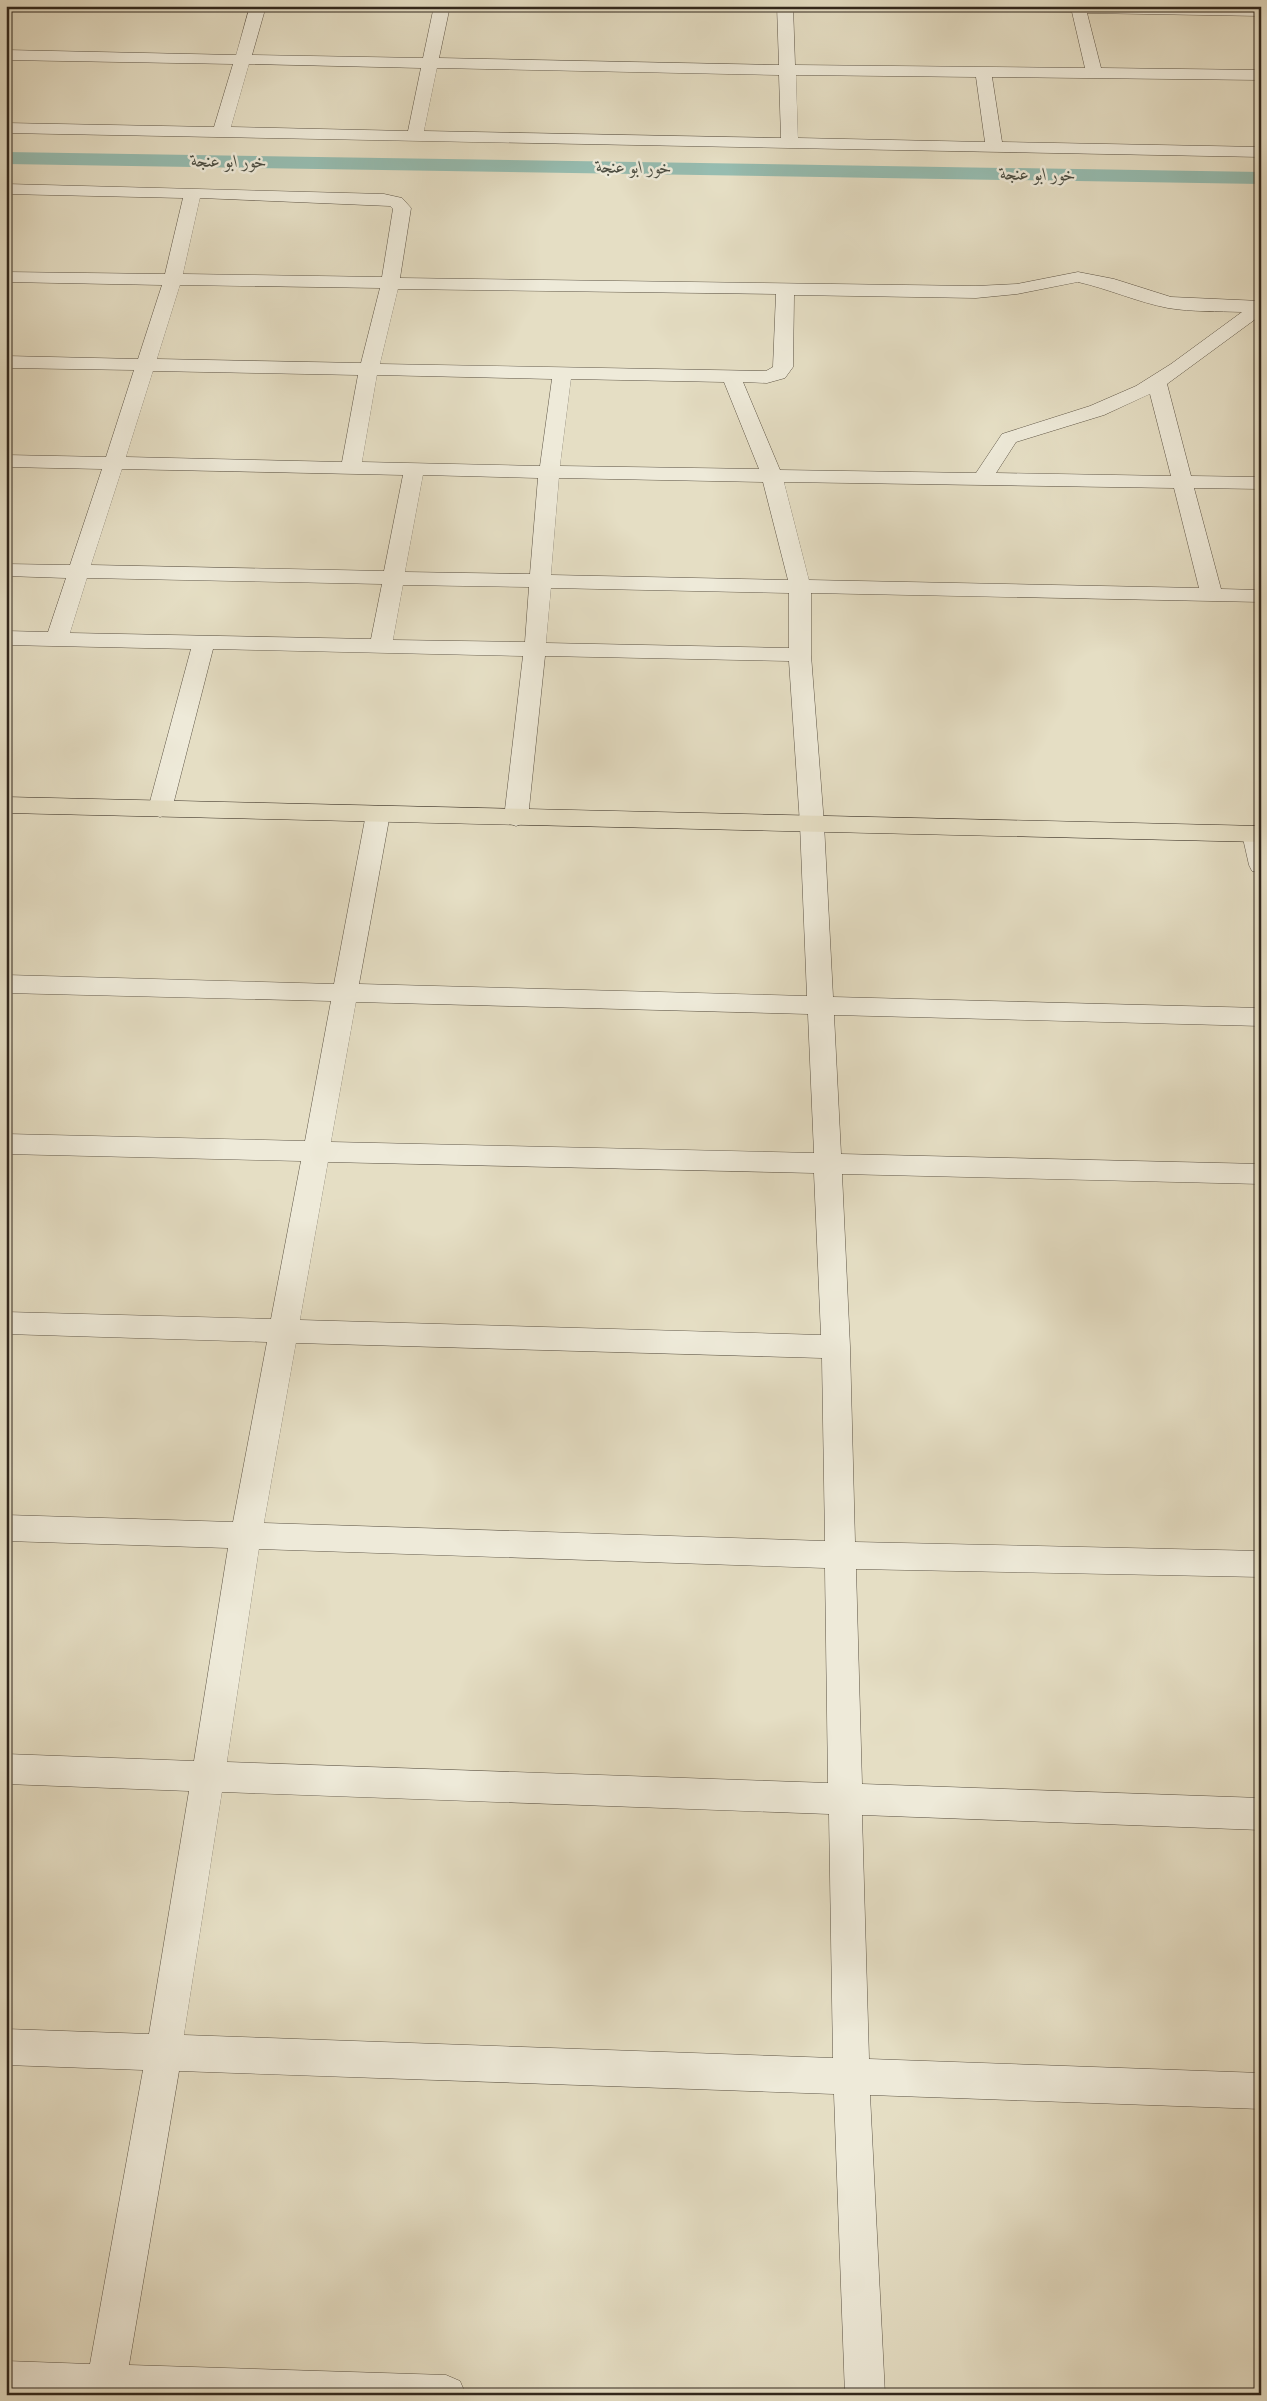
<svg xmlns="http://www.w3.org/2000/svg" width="1267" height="2401" font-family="'IM FELL DW Pica',Amiri,serif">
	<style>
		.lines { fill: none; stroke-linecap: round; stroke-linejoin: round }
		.canal { fill: #96bcb0; fill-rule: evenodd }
		.minor-casing { stroke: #5e5546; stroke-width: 1 }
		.major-casing { stroke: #31271c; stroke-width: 1 }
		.minor { fill: #eeead9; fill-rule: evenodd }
		.major { fill: #e5dec4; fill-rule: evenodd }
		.labels { text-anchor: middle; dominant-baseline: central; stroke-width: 5; stroke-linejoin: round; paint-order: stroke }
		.far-water-label { font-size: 18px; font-style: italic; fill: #4a4c41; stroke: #eeead9 }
	</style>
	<rect width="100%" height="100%" fill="#e5dec4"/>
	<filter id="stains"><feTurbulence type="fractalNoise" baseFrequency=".004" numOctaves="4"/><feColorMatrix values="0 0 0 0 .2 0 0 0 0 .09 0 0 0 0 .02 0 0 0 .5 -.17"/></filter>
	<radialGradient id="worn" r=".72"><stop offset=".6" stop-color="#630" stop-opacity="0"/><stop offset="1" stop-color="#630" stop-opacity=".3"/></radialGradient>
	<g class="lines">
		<polygon class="canal" points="6,152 1261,172 1261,184 6,164"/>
		<g class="minor-casing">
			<g id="minor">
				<path d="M250,6H266L252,55L423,58L434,6H450L439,58L779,65L777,6H793L795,65L1085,68L1072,12L965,11L957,6H1261V16L1087,13L1101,68L1261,70V80L992,77L1002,142L1261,147V157L6,133V123L214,127L233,64L6,60V50L236,55ZM249,64L421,68L408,131L231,127ZM437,68L779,75L781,138L424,131ZM796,75L976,77L985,142L798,138Z"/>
				<path d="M6,184L384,194L402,198L411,208L400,278L976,286L1017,284L1078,272L1114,279L1171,297L1261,301V315L1167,384L1191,476L1261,477V489L1194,488L1221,589L1261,590V602L811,593V655L824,824L833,997L1261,1008V1026L834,1015L841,1154L1261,1164V1184L842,1174L850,1347L855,1542L1261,1551V1577L856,1569L862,1784L1261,1798V1830L862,1815L869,2059L1261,2073V2109L870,2095L885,2395H845L834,2094L179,2071L129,2365L446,2375L460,2381L466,2395H6V2361L90,2364L143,2070L6,2065V2029L149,2034L189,1791L6,1784V1754L194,1761L228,1548L6,1541V1515L233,1522L267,1342L6,1334V1312L271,1319L301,1161L6,1154V1134L305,1141L331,1001L6,993V975L334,984L366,814L370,809L378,806L386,809L390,814L359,984L807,996L800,824L789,661L545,656L528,818L524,823L516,826L508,823L504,818L523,656L213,649L172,809L168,814L160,817L152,814L148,809L191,649L6,645V631L48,632L66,578L6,576V564L70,565L102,469L6,467V455L106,457L134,370L6,368V356L138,359L162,285L6,282V272L165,274L183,198L6,194ZM200,198L390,206L393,209L382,277L183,274ZM1078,282C1109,289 1137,302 1168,308C1192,312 1218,311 1242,312L1171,364L1136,386L1090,406L1002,434L976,473L780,470L743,382L767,383L785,378L793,367L794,295L976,298L1017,294ZM180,285L380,288L361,363L157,359ZM398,289L776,294L773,367L766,371L380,364ZM153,371L358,375L342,462L126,457ZM377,375L552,379L540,466L362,462ZM571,379L724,382L759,469L560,466ZM1150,394L1171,476L996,473L1016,442L1104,415ZM122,469L403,475L384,571L91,565ZM423,475L538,478L530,574L405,572ZM559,478L763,482L788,580L551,575ZM784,482L1174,488L1199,588L809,580ZM87,578L382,584L371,639L70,633ZM403,585L529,587L525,642L393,640ZM551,588L789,593V648L546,643ZM356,1002L808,1014L814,1153L331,1142ZM328,1162L814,1173L821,1335L300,1320ZM296,1343L822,1358L825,1541L264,1523ZM259,1549L825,1568L828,1783L227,1762ZM222,1792L829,1814L833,2058L184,2035Z"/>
				<polygon points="1254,826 1261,828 1261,873 1252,871 1249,865 1242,834 1246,829"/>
			</g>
		</g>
		<g class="major-casing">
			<polygon id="major" points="6,797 1261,826 1261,842 6,813"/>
		</g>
		<use href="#minor" class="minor"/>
		<use href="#major" class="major"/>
	</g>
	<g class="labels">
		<g class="far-water-label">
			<text transform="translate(229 162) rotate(1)">خور ابو عنجة</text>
			<text transform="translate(634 168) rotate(1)">خور ابو عنجة</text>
			<text transform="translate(1038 175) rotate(1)">خور ابو عنجة</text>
		</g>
	</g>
	<rect width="1267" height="2401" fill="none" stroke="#e5dec4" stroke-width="25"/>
	<rect x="8" y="8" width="1252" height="2386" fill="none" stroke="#31271c" stroke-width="2.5"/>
	<rect x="12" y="12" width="1242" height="2376" fill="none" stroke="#31271c"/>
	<rect width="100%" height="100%" filter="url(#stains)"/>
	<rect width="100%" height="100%" fill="url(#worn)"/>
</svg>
